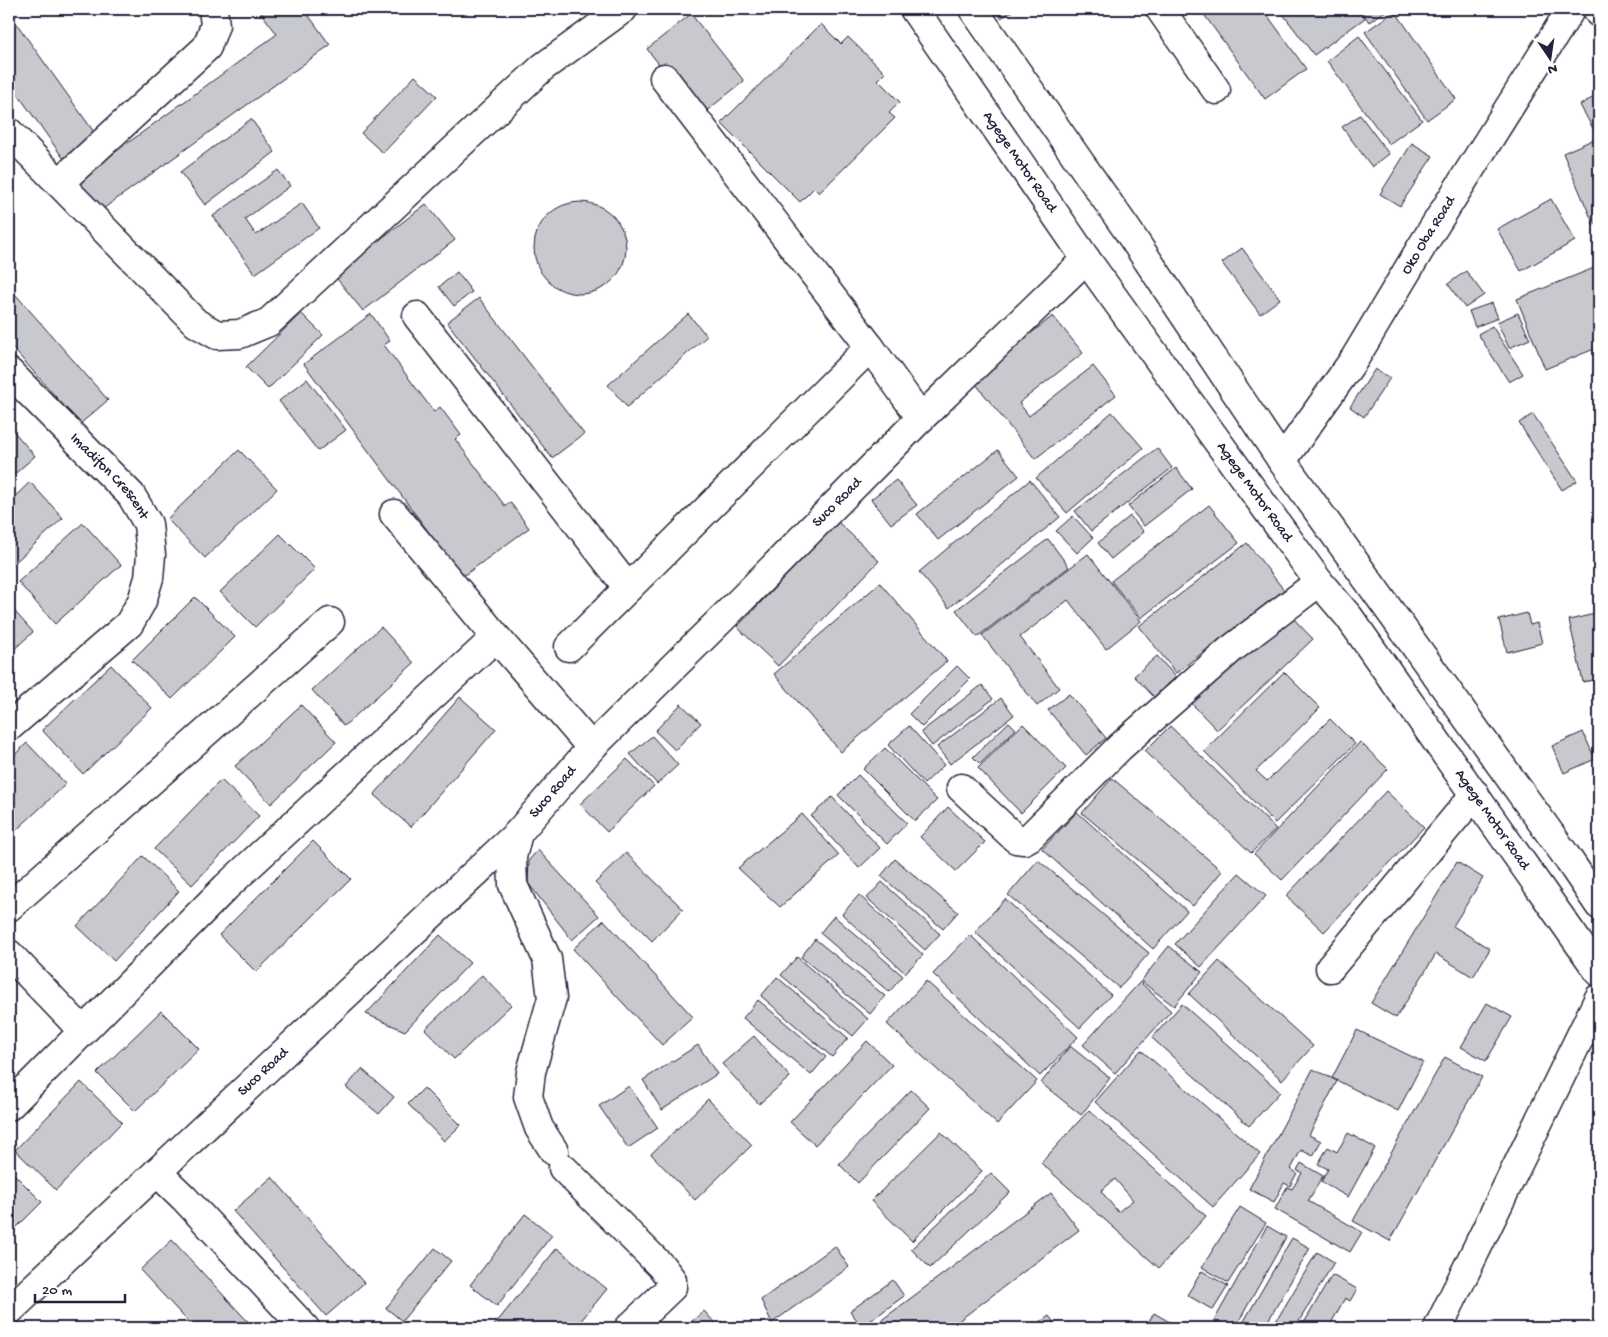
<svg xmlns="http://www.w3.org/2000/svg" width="1608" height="1337" font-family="'Gochi Hand',sans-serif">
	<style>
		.building { fill: #c8c8cf; stroke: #22223b; fill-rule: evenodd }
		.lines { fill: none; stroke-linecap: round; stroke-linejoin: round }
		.minor-casing { stroke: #22223b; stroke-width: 31 }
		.major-casing { stroke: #22223b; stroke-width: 31 }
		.minor { stroke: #fff; stroke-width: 28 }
		.major { stroke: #fff; stroke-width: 28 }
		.labels { text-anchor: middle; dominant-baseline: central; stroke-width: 4.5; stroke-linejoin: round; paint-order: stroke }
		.street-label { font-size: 15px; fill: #22223b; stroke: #fff }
	</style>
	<rect width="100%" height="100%" fill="#fff"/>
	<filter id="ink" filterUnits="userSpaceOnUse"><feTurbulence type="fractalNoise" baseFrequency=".02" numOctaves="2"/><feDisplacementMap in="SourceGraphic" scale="10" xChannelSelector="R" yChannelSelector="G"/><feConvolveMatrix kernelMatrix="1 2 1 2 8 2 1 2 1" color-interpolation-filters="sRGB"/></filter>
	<g filter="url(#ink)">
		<g class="building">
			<polygon points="258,9 304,9 330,45 100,211 77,180 277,34"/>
			<polygon points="995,9 1016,9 1001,18"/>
			<polygon points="1200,9 1263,9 1306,69 1265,99"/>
			<polygon points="1279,9 1358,9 1365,18 1314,55"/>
			<polygon points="1360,9 1389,9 1369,22"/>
			<polygon points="1395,11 1456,99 1427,120 1365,32"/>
			<polygon points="9,13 99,139 66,162 9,82"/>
			<polygon points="691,14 744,81 700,116 647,49"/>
			<polygon points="821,24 841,44 848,37 885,73 878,80 900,102 889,113 895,118 819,193 814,188 800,202 721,123"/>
			<polygon points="1359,36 1422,120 1389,144 1327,61"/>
			<polygon points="415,76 437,96 383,153 361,133"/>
			<polygon points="1599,94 1599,132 1596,134 1580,105"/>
			<polygon points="1360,115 1389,154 1372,167 1342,127"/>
			<polygon points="251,119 275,152 205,205 180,172"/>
			<polygon points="1599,137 1599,222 1594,225 1563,153"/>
			<polygon points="1412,143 1433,156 1400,206 1380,194"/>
			<polygon points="278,170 290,186 245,219 256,235 302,203 319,228 255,274 213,216"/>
			<polygon points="1551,199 1575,241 1521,271 1497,229"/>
			<circle cx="580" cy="248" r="46"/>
			<polygon points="426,204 455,240 363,311 334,275"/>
			<polygon points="1242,248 1280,299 1260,314 1222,263"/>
			<polygon points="1599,266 1599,347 1545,369 1517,299"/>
			<polygon points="1466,271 1484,295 1465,308 1448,284"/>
			<polygon points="457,272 472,292 454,306 439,287"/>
			<polygon points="9,287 108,400 80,424 9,344"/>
			<polygon points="479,298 584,434 552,458 447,322"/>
			<polygon points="1492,303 1498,318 1475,327 1469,311"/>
			<polygon points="301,313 323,335 268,389 246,367"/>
			<polygon points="1518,313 1530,339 1509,348 1497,322"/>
			<polygon points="371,314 390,341 384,345 434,412 440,407 461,435 455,439 505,506 510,502 529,528 462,577 304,364"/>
			<polygon points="688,314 707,336 627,407 608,385"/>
			<polygon points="1053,316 1083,353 1019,403 1029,416 1093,366 1116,395 1035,459 972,379"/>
			<polygon points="1492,326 1523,374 1509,382 1478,334"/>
			<polygon points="1375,369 1390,378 1364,417 1350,407"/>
			<polygon points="307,379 346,430 318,451 279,401"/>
			<polygon points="1112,412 1143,448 1067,513 1036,478"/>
			<polygon points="1533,414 1577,481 1562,490 1519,423"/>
			<polygon points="9,426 35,456 9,479"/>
			<polygon points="1157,448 1172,468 1091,531 1075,511"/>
			<polygon points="239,450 277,489 205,558 167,519"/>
			<polygon points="998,450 1019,476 938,540 917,514"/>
			<polygon points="1176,468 1192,489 1144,526 1128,506"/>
			<polygon points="896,480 917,505 891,524 871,499"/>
			<polygon points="1030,480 1060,517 949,608 919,572"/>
			<polygon points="30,482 63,518 9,568 9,502"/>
			<polygon points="1209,505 1239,543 1141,618 1111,581"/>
			<polygon points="1073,516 1093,538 1077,553 1056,531"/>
			<polygon points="1130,516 1144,532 1111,559 1098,543"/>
			<polygon points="838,522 879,561 778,666 737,627"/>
			<polygon points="83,523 121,565 55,624 18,582"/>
			<polygon points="280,534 315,569 255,627 220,592"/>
			<polygon points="1048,539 1069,567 977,637 956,610"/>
			<polygon points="1247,543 1284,590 1176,673 1139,626"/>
			<polygon points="1088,554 1141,621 1106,649 1068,600 1020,637 1059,688 1037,706 982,635"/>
			<polygon points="880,583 947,661 841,752 774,674"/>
			<polygon points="195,597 235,637 172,699 132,660"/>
			<polygon points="9,605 33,632 9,654"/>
			<polygon points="1288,613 1313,639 1217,730 1192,704"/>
			<polygon points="1527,613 1530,625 1537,623 1542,643 1507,652 1499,620"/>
			<polygon points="1599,613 1599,679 1583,682 1569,620"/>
			<polygon points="381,627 414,663 344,726 312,690"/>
			<polygon points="1157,656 1176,677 1154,697 1134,676"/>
			<polygon points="111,665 152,708 83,774 42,730"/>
			<polygon points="957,666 970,679 922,727 909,714"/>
			<polygon points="1284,672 1320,708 1256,771 1267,781 1330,719 1355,744 1275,823 1204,751"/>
			<polygon points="982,685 993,699 932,746 921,732"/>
			<polygon points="1069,694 1106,738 1086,755 1048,710"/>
			<polygon points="460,697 496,729 411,827 374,795"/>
			<polygon points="1001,698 1014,715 950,764 937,747"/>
			<polygon points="681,704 701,723 675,750 655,731"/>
			<polygon points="301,705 336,742 271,804 235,766"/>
			<polygon points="1009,722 1016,729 980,764 973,757"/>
			<polygon points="1023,724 1066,768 1021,813 978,768"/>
			<polygon points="909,726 944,765 924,784 888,745"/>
			<polygon points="1170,726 1276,829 1251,853 1145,751"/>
			<polygon points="1583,732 1595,759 1564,773 1552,746"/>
			<polygon points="652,736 678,765 657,784 630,754"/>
			<polygon points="1360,742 1388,769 1282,880 1254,854"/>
			<polygon points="27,743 66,784 9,837 9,760"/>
			<polygon points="885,748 937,800 915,821 863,769"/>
			<polygon points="627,759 654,786 607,832 580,804"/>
			<polygon points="858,775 907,823 887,844 838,795"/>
			<polygon points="1112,778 1222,871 1193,906 1082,813"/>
			<polygon points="221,780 259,816 192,885 154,849"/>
			<polygon points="1386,791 1424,827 1324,932 1286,896"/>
			<polygon points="832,797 880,848 859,868 811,816"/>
			<polygon points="948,807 985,842 956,871 920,837"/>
			<polygon points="1077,812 1187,911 1153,949 1042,849"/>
			<polygon points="802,814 839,855 780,907 738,868"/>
			<polygon points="313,841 351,879 256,972 219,935"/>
			<polygon points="538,850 599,916 572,940 528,883 529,860"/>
			<polygon points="626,853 683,909 652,941 595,883"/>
			<polygon points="143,856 179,891 114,961 77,926"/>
			<polygon points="895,859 958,912 943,929 881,876"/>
			<polygon points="1038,860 1149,953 1119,988 1008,895"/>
			<polygon points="1457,862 1483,878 1453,926 1490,949 1473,977 1436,954 1396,1018 1371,1003"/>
			<polygon points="1239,873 1266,896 1201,967 1175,944"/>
			<polygon points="882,882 940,934 925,950 867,898"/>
			<polygon points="859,895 923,955 905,973 842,914"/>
			<polygon points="1005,899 1111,995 1080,1028 975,932"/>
			<polygon points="834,916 903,976 889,992 820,933"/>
			<polygon points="604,920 693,1017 662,1045 573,949"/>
			<polygon points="440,935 470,963 405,1031 366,1014"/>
			<polygon points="970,935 1078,1037 1040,1076 933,974"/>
			<polygon points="815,939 885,996 870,1014 801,957"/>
			<polygon points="1169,946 1202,972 1174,1006 1141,981"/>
			<polygon points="797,957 868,1019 853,1036 781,975"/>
			<polygon points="1219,961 1313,1046 1282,1080 1189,994"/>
			<polygon points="482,975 511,1005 454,1059 425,1029"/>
			<polygon points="777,977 848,1038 832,1057 761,996"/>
			<polygon points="926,981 1037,1081 997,1124 887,1024"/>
			<polygon points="1140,982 1171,1011 1115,1073 1083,1045"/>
			<polygon points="758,1000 826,1057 811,1075 743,1018"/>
			<polygon points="1487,1003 1512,1017 1486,1061 1461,1047"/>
			<polygon points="1182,1004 1280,1092 1249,1126 1152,1038"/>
			<polygon points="161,1011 199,1049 135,1111 97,1073"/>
			<polygon points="1357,1030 1423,1062 1398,1111 1332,1078"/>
			<polygon points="754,1036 790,1077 759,1104 722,1064"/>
			<polygon points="867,1041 892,1065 815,1145 790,1122"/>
			<polygon points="698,1045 717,1074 662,1110 643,1080"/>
			<polygon points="1070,1046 1110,1078 1081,1115 1041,1083"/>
			<polygon points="1141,1050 1260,1154 1213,1207 1095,1102"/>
			<polygon points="1445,1057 1482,1077 1390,1241 1353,1221"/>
			<polygon points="362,1069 394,1097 379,1114 346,1087"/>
			<polygon points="1313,1069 1337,1081 1309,1135 1321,1141 1313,1156 1301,1150 1291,1169 1297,1173 1290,1186 1284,1183 1274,1202 1249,1189"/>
			<polygon points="81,1082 122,1122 56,1190 15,1150"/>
			<polygon points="629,1086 658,1128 628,1148 599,1106"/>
			<polygon points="424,1088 461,1125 444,1141 408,1104"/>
			<polygon points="911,1090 930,1108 858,1183 839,1164"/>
			<polygon points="708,1099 752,1145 695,1200 651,1154"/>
			<path d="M1089,1110L1206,1216L1159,1268L1041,1163ZM1115,1179L1133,1200L1118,1212L1101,1191Z"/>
			<polygon points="941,1132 982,1171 912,1241 871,1201"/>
			<polygon points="1348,1133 1375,1148 1348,1197 1321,1182 1328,1169 1318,1164 1328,1147 1337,1152"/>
			<polygon points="1301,1163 1323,1176 1308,1201 1362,1232 1350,1252 1275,1209 1287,1187 1292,1189 1302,1173 1297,1170"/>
			<polygon points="9,1169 42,1202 9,1235"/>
			<polygon points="991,1173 1010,1192 930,1268 911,1249"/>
			<polygon points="272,1177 364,1283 326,1316 233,1211"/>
			<polygon points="1051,1193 1079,1230 949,1328 871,1328"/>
			<polygon points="1240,1207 1266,1223 1228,1283 1202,1267"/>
			<polygon points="525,1214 552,1235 497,1306 470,1285"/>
			<polygon points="1267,1226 1286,1237 1235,1328 1210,1328"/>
			<polygon points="1292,1238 1310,1248 1264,1328 1240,1328"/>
			<polygon points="172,1240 254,1328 194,1328 140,1270"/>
			<polygon points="835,1246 849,1267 772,1323 761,1300"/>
			<polygon points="435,1248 451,1261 402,1321 386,1308"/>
			<polygon points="557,1248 607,1289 575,1328 492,1328"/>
			<polygon points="1317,1252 1334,1262 1295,1328 1272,1328"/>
			<polygon points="1202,1271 1228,1286 1213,1310 1187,1295"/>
			<polygon points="1332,1275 1357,1289 1350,1301 1345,1298 1329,1327 1332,1328 1301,1328"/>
			<polygon points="893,1280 904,1296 862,1327 850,1311"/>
			<polygon points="704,1311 717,1325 721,1321 727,1328 673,1328 680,1322 685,1327"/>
			<polygon points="1154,1313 1180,1328 1145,1328"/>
			<polygon points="1049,1316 1058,1328 1031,1328"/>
		</g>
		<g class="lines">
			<g class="minor-casing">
				<g id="minor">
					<polyline points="1160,9 1216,90"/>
					<polyline points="1597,9 1599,13"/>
					<polyline points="664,78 870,347 921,418"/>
					<polyline points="9,132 196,323 217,335 240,334 269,322 543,67 623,9"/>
					<polyline points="59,183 207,47 215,25 213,9"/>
					<polyline points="417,316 628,588"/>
					<path id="s1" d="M9,372L131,495L148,524L151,555L149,578L142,601L129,624L9,727"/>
					<path id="s2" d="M1282,461L1355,358L1422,246L1571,9"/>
					<polyline points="394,514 496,637 591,747"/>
					<polyline points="569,647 870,347"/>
					<polyline points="961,788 1016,839 1024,840 1031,836 1120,747 1230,650 1319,582"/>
					<polyline points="518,833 512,857 513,885 547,959 552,998 531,1072 528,1097 539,1128 554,1151"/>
					<polyline points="9,907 330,622"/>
					<polyline points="9,954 83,1031"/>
					<polyline points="1330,968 1475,794"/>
					<polyline points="9,1106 226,887 496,637"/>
					<polyline points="563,1168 662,1267 672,1280 672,1287 629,1328"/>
					<polyline points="157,1172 184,1198 305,1328"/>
					<path id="s3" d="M9,1311L518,833L592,747L744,597L921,418L1086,259"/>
					<polyline points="1438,1328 1599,998"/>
				</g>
			</g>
			<g class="major-casing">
				<g id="major">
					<path id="s4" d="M914,9L1086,259L1319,582L1349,617L1599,972"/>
					<polyline points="973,9 1128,231 1282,461 1564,853 1599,905"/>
				</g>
			</g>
			<use href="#minor" class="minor"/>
			<use href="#major" class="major"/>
		</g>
	</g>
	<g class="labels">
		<g class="street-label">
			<text stroke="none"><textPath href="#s4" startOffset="186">Agege Motor Road</textPath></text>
			<text stroke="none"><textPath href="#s2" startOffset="269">Oko Oba Road</textPath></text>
			<text stroke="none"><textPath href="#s1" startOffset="145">Imadifon Crescent</textPath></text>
			<text stroke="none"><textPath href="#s4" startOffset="591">Agege Motor Road</textPath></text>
			<text stroke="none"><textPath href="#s3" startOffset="1158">Suco Road</textPath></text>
			<text stroke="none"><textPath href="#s3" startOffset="752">Suco Road</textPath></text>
			<text stroke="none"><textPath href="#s4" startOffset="996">Agege Motor Road</textPath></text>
			<text stroke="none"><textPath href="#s3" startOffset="349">Suco Road</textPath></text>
		</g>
	</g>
	<rect width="1608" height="1337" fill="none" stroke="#fff" stroke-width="30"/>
	<rect x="15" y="15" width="1578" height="1307" fill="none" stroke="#22223b" stroke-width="2" filter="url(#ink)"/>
	<g transform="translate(1550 58) rotate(167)" stroke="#ffffff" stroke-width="4" paint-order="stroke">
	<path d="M0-4L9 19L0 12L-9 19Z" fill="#22223b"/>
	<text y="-8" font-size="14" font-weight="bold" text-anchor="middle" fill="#22223b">N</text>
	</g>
	<path d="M35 1294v8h90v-8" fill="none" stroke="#22223b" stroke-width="2.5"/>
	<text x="42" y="1294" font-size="15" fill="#22223b" stroke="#ffffff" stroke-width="4" paint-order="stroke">20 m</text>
</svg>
